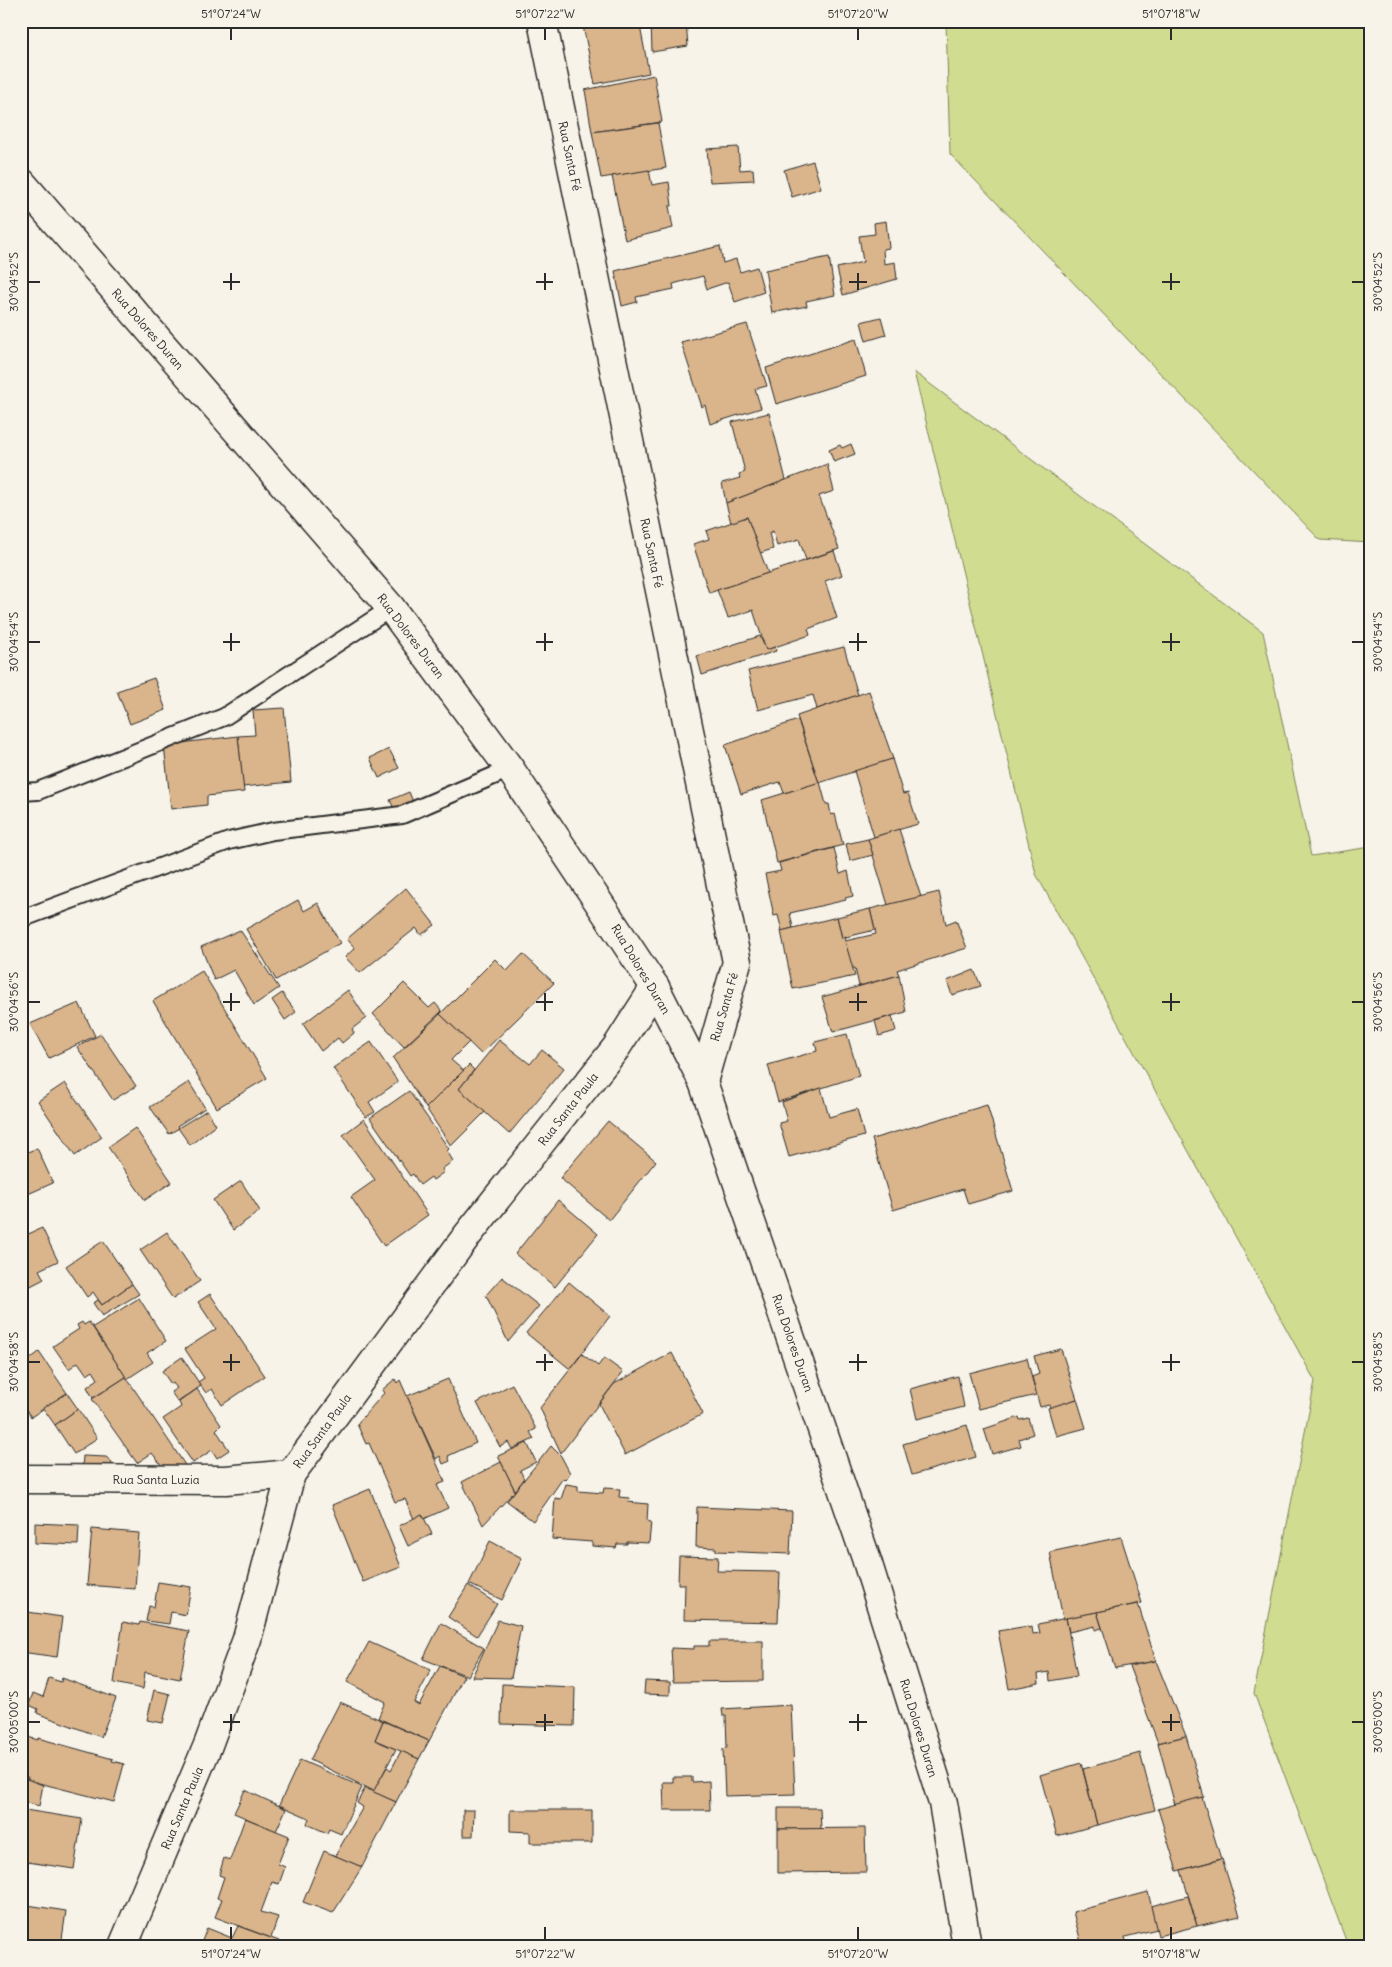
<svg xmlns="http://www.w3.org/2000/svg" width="1392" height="1967" font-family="Delius,sans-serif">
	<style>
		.green { fill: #d0dc8f; stroke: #7e845d }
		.building { fill: #dab48b; stroke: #2b2b2b }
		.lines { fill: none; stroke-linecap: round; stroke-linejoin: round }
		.lane-casing { stroke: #2b2b2b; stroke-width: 20 }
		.street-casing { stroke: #2b2b2b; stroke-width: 31 }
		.secondary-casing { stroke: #2b2b2b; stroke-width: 31 }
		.lane { stroke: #f7f3e8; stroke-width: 16 }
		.street { stroke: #f7f3e8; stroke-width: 28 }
		.secondary { stroke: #f7f3e8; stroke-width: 28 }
		.ticks { fill: none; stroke: #2b2b2b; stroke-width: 2 }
		.labels { text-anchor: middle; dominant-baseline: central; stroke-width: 4; stroke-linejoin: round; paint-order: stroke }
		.street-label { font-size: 12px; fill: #2b2b2b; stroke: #f7f3e8 }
		.neatline { fill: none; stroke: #2b2b2b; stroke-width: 2 }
		.ticks-label { font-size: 12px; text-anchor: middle; fill: #2b2b2b }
	</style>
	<rect width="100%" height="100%" fill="#f7f3e8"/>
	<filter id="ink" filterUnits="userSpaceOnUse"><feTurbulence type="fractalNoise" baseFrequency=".02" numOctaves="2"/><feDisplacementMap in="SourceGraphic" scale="10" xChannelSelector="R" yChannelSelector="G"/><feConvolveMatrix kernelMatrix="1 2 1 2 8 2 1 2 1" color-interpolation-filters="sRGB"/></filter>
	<g filter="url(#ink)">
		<g class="green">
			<polygon points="946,21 1371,21 1371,543 1320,540 950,154"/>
			<polygon points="914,372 1263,632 1311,856 1371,847 1371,1946 1348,1946 1254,1693 1315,1381 1036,874"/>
		</g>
		<g class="building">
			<polygon points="582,21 639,21 649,73 595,84"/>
			<polygon points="651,21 686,21 688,46 652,52"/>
			<polygon points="654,75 662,122 592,132 585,90"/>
			<polygon points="658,123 666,168 601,178 592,132"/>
			<polygon points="738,147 740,170 753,169 754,180 710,182 707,149"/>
			<polygon points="813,161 821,188 792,197 784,170"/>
			<polygon points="649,170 652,185 669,182 672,206 669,206 673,228 625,240 612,176"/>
			<polygon points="886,221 889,248 883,249 884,264 895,262 897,279 843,295 837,268 863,262 859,236 875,234 874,223"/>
			<polygon points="720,246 723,263 736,259 740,272 757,267 764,292 735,302 728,282 707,289 703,276 673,284 674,289 636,297 637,302 622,306 615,271"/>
			<polygon points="829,257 835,295 806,301 807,306 772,313 765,270"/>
			<polygon points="881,317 886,335 866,341 861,322"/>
			<polygon points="747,324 767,386 755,389 761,408 710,424 705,405 702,407 681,342"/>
			<polygon points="856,339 866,376 776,404 766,368"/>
			<polygon points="769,413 786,480 726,503 722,483 740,478 739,474 745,472 732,422"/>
			<polygon points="851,444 855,454 834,462 829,450 840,445 842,448"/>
			<polygon points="827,464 834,491 819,496 839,549 806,560 799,539 777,546 773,531 769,533 773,549 760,553 747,517 731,523 726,503"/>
			<polygon points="747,517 768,573 709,593 693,544 709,539 706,531"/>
			<polygon points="834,551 842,575 825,581 837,618 808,629 810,635 766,650 753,610 728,618 717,590"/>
			<polygon points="760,636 766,650 775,647 776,651 702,675 697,656"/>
			<polygon points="844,647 858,695 817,709 813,695 758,710 748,671"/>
			<polygon points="154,678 166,710 130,724 117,691"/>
			<polygon points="869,691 893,759 819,783 797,716"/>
			<polygon points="284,708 291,782 243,787 238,736 255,735 253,710"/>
			<polygon points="798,720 819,783 784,793 780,782 741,794 725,745"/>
			<polygon points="238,736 244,792 207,796 207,805 171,809 164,745"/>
			<polygon points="389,749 399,768 379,778 370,758"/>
			<polygon points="892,759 903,794 908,793 918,824 874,837 854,771"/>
			<polygon points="820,782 826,804 829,804 831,815 835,814 843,845 777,863 762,800"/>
			<polygon points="409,792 414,804 396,813 390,800"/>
			<polygon points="899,829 921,897 888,905 868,839"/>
			<polygon points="868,839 873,855 850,861 846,844"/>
			<polygon points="834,848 840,874 848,871 853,896 845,898 846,900 790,913 793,928 782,931 778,915 774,916 765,874 781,871 779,863"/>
			<polygon points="406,888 435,925 421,935 416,928 360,973 345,957 355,948 347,939"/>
			<polygon points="939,892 946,924 956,920 967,948 897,970 899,975 859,986 855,968 851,968 845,941 876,934 870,909"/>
			<polygon points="298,900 304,911 318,903 340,943 276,980 246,929"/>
			<polygon points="870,909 875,930 842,938 837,917"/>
			<polygon points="837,917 842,938 846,936 845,941 855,976 793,989 781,931"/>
			<polygon points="240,930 279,988 254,1005 234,970 214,980 201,947"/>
			<polygon points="523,954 554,983 481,1054 440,1014 495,959 507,971"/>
			<polygon points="974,970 981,986 952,995 947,981"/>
			<polygon points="202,971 267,1078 217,1108 153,1001"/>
			<polygon points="899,975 906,1012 833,1032 822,997"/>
			<polygon points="404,983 429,1008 435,1003 442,1011 404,1047 373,1014"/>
			<polygon points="348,990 366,1018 352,1029 354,1033 342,1043 338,1038 321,1051 303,1024"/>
			<polygon points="282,993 296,1012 285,1020 272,1000"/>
			<polygon points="79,1003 95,1036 49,1058 30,1024"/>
			<polygon points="440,1014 469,1042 451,1060 464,1071 426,1108 393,1058"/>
			<polygon points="892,1016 896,1031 879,1036 875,1021"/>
			<polygon points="101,1034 136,1086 113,1100 77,1047"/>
			<polygon points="847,1034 859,1076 778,1102 768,1065 817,1051 815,1042"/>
			<polygon points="499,1040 530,1064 542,1050 564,1068 509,1134 459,1089"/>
			<polygon points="371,1042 398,1082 369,1102 375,1112 366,1117 333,1068"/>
			<polygon points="469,1065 474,1070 459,1089 485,1112 451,1146 426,1108"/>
			<polygon points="189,1082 205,1108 177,1126 179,1128 169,1134 150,1107"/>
			<polygon points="65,1083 102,1137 75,1156 38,1101"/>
			<polygon points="821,1088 829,1117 857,1109 864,1136 789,1157 779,1123 787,1121 782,1102"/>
			<polygon points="409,1091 449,1149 447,1151 453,1161 442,1169 444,1172 433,1180 431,1177 420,1185 413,1174 410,1176 370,1118"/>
			<polygon points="987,1105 1013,1191 968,1204 963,1189 893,1210 872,1139"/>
			<polygon points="207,1110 216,1125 190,1145 178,1128"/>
			<polygon points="364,1119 428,1215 384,1246 351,1197 375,1180 343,1135"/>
			<polygon points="608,1121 656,1161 609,1220 560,1178"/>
			<polygon points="135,1128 172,1182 145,1200 108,1147"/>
			<polygon points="37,1148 53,1183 21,1197 21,1155"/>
			<polygon points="241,1181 260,1211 233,1230 213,1200"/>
			<polygon points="558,1200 598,1234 555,1287 515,1254"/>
			<polygon points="21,1225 26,1235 42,1228 58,1261 39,1270 44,1279 21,1291"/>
			<polygon points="167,1232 200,1281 173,1299 140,1250"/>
			<polygon points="103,1241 132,1284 102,1305 93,1292 87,1297 66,1266"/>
			<polygon points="502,1277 539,1306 508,1342 486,1295"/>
			<polygon points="569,1282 610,1316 570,1369 526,1333"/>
			<polygon points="132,1284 139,1294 102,1316 93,1303 98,1300 102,1305"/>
			<polygon points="210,1294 265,1376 222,1405 212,1389 206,1393 198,1382 204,1378 185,1349 216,1329 198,1302"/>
			<polygon points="139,1298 166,1341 147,1353 153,1362 127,1379 93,1327"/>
			<polygon points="82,1322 84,1325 89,1322 126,1377 93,1398 87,1387 98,1379 93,1371 87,1375 78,1362 69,1369 53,1346 79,1329 77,1325"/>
			<polygon points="1061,1349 1077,1399 1050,1408 1049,1405 1040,1407 1032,1377 1039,1374 1034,1356"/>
			<polygon points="39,1352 67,1393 31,1417 21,1402 21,1366"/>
			<polygon points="672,1353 703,1414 625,1455 599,1404 614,1384"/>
			<polygon points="582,1354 598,1366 604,1358 623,1372 561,1453 540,1408"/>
			<polygon points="182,1357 201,1386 178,1402 171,1392 177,1388 173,1383 171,1384 162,1371"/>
			<polygon points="1027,1358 1036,1395 979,1409 969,1373"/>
			<polygon points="958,1376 964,1407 917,1419 910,1389"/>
			<polygon points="126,1377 189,1471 166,1471 152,1453 137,1463 92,1399"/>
			<polygon points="395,1379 397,1383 400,1380 445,1482 437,1485 448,1508 424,1519 422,1514 414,1519 405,1499 395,1502 369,1443 366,1444 357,1424 384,1393 382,1390"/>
			<polygon points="448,1379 476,1443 448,1456 450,1461 443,1464 440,1456 436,1459 407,1396"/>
			<polygon points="512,1384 536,1429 530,1432 534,1439 512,1449 508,1442 500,1447 477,1403"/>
			<polygon points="197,1389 221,1425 216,1430 229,1450 217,1458 212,1450 193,1463 163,1419 181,1407 179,1402"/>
			<polygon points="67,1393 78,1409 55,1425 43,1408"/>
			<polygon points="1077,1399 1086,1428 1056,1436 1048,1408"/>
			<polygon points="78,1409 97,1438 74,1454 55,1425"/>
			<polygon points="1019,1417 1020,1420 1028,1418 1033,1434 1019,1439 1021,1446 992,1454 984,1429"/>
			<polygon points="967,1425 976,1457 912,1475 903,1444"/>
			<polygon points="527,1443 536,1462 520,1470 524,1479 515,1491 498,1456"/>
			<polygon points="551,1446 561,1456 570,1473 565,1480 563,1478 533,1521 507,1501"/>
			<polygon points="26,1453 28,1467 21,1468 21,1454"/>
			<polygon points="83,1456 106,1457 112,1462 111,1470 82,1469"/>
			<polygon points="501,1462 515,1491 483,1525 462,1482"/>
			<polygon points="566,1484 578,1486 578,1491 603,1493 604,1488 620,1489 619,1497 629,1498 628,1502 648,1504 647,1521 651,1522 649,1543 627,1542 627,1544 617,1544 616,1548 592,1546 592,1542 552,1539 555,1498 561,1499"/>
			<polygon points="370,1489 401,1567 363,1582 332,1505"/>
			<polygon points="697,1507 792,1511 790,1554 716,1551 716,1548 696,1547"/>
			<polygon points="422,1514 432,1534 408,1546 399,1526"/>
			<polygon points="35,1523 79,1525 78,1545 35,1543"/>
			<polygon points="92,1529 139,1533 135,1589 87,1585"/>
			<polygon points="1121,1537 1142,1603 1063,1619 1050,1552"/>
			<polygon points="490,1541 522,1558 502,1600 469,1584"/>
			<polygon points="679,1556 718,1557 717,1571 780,1572 778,1622 684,1620 685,1584 678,1584"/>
			<polygon points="158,1582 191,1587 186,1615 171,1612 169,1624 146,1621 149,1606 154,1607"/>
			<polygon points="468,1585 497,1604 477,1636 448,1617"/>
			<polygon points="1138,1604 1156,1661 1115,1668 1097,1612"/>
			<polygon points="21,1611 62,1617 57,1657 21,1652"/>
			<polygon points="1097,1612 1102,1628 1095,1630 1095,1626 1069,1632 1066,1618"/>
			<polygon points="1066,1618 1077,1676 1050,1681 1049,1672 1038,1674 1039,1683 1009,1689 998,1631 1028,1626 1028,1628 1032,1627 1033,1634 1040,1633 1038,1624"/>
			<polygon points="498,1620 521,1626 511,1678 472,1677"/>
			<polygon points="123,1622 139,1625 140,1622 189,1631 180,1679 145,1672 143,1689 114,1683"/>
			<polygon points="441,1623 484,1648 468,1676 423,1659"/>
			<polygon points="709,1641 763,1641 763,1681 673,1682 671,1648 694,1649 694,1646 709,1646"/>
			<polygon points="369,1642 431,1670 414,1702 419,1705 440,1666 464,1676 429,1741 378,1718 385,1702 347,1682"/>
			<polygon points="1156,1661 1186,1736 1158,1743 1129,1666"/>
			<polygon points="49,1678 61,1682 62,1678 116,1698 101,1737 39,1714 37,1713 38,1709 29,1705 33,1693 43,1697"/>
			<polygon points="645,1681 670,1682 670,1695 644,1694"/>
			<polygon points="502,1684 575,1687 574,1726 501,1724"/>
			<polygon points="154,1690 170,1694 163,1723 147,1720"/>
			<polygon points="340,1702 383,1721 375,1740 396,1749 374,1791 310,1760"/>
			<polygon points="791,1705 795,1794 725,1796 723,1749 727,1748 726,1716 723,1716 722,1709"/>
			<polygon points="383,1721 429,1741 419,1759 375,1740"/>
			<polygon points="21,1735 38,1740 38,1738 113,1759 112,1761 124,1764 114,1802 27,1780 28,1777 21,1776"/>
			<polygon points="1186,1736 1204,1797 1175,1805 1158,1743"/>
			<polygon points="401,1751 419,1759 396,1802 373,1792 387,1767 391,1770"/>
			<polygon points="1140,1753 1155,1810 1097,1825 1083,1769"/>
			<polygon points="300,1760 362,1787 341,1834 329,1829 327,1833 307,1824 309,1818 279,1805"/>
			<polygon points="1081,1763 1097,1825 1057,1836 1040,1775"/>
			<polygon points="21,1777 43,1785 39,1806 21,1801"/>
			<polygon points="673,1777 692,1777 692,1782 709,1781 710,1810 664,1810 663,1782 673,1782"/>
			<polygon points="365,1788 396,1802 362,1867 335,1856 363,1807 357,1803"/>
			<polygon points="245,1790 286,1809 276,1831 234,1813"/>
			<polygon points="1202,1797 1221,1859 1177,1871 1158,1809"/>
			<polygon points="778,1808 820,1808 821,1829 778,1829"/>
			<polygon points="25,1810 82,1819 74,1869 21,1861 21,1826"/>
			<polygon points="463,1810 474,1810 473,1836 463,1836"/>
			<polygon points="510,1810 592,1810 592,1843 530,1843 530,1832 510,1831"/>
			<polygon points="245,1818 289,1836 278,1864 285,1867 279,1884 272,1882 261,1912 278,1917 271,1938 215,1917 222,1899 217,1898 224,1877 219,1875 224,1858 230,1860"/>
			<polygon points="865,1828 866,1872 778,1873 778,1829"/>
			<polygon points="324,1851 362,1867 333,1913 303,1902"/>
			<polygon points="1222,1859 1240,1916 1197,1926 1181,1870"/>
			<polygon points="1148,1892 1157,1929 1125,1937 1127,1944 1120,1946 1082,1946 1073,1912"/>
			<polygon points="1188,1896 1197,1926 1158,1936 1151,1906"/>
			<polygon points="21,1904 66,1911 61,1946 21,1946"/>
			<polygon points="238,1926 279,1941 277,1946 200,1946 207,1928 232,1938"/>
		</g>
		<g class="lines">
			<g class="lane-casing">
				<g id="lane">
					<polyline points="21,792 38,791 224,717 391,608"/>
					<polyline points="21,919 229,841 273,831 402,815 510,769"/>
				</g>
			</g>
			<g class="street-casing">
				<g id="street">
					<polyline points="542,21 737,962 703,1082"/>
					<polyline points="21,1479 226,1480 291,1474"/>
					<polyline points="123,1946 208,1745 247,1639 291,1474 466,1237 616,1048 655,987"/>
				</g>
			</g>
			<g class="secondary-casing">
				<polyline id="secondary" points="21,182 391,608 510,769 655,987 703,1082 866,1558 943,1803 967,1946"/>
			</g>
			<use href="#lane" class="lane"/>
			<use href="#street" class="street"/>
			<use href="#secondary" class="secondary"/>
		</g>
	</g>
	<path class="ticks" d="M231,28V40M545,28V40M858,28V40M1171,28V40M231,273V290M545,273V290M858,273V290M1171,273V290M28,282H40M223,282H240M536,282H553M849,282H867M1162,282H1180M1352,282H1364M231,633V651M545,633V651M858,633V651M1171,633V651M28,642H40M223,642H240M536,642H553M849,642H867M1162,642H1180M1352,642H1364M231,993V1011M545,993V1011M858,993V1011M1171,993V1011M28,1002H40M223,1002H240M536,1002H553M849,1002H867M1162,1002H1180M1352,1002H1364M231,1354V1371M545,1354V1371M858,1354V1371M1171,1354V1371M28,1362H40M223,1362H240M536,1362H553M849,1362H867M1162,1362H1180M1352,1362H1364M231,1714V1731M545,1714V1731M858,1714V1731M1171,1714V1731M28,1722H40M223,1722H240M536,1722H553M849,1722H867M1162,1722H1180M1352,1722H1364M231,1927V1940M545,1927V1940M858,1927V1940M1171,1927V1940"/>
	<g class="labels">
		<g class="street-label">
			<text transform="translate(570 156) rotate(78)">Rua Santa Fé</text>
			<text transform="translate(148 329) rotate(49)">Rua Dolores Duran</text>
			<text transform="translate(652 553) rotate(78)">Rua Santa Fé</text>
			<text transform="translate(411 636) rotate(53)">Rua Dolores Duran</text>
			<text transform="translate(641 969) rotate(59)">Rua Dolores Duran</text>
			<text transform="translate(724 1007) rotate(-74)">Rua Santa Fé</text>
			<text transform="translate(568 1109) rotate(-52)">Rua Santa Paula</text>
			<text transform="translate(793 1343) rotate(71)">Rua Dolores Duran</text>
			<text transform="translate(322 1431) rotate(-54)">Rua Santa Paula</text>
			<text x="156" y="1479">Rua Santa Luzia</text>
			<text transform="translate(919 1728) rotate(73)">Rua Dolores Duran</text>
			<text transform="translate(182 1808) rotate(-67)">Rua Santa Paula</text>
		</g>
	</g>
	<rect width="1392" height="1967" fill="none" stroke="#f7f3e8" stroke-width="55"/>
	<rect x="28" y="28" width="1336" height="1912" class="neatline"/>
	<g class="ticks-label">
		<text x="231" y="18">51°07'24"W</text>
		<text x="545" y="18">51°07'22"W</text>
		<text x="858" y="18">51°07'20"W</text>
		<text x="1171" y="18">51°07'18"W</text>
		<text transform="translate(14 282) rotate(-90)" y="4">30°04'52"S</text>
		<text transform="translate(1378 282) rotate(-90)" y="4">30°04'52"S</text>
		<text transform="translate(14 642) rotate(-90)" y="4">30°04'54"S</text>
		<text transform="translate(1378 642) rotate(-90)" y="4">30°04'54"S</text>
		<text transform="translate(14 1002) rotate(-90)" y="4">30°04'56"S</text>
		<text transform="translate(1378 1002) rotate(-90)" y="4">30°04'56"S</text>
		<text transform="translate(14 1362) rotate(-90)" y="4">30°04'58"S</text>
		<text transform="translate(1378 1362) rotate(-90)" y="4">30°04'58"S</text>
		<text transform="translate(14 1722) rotate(-90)" y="4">30°05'00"S</text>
		<text transform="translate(1378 1722) rotate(-90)" y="4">30°05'00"S</text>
		<text x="231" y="1958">51°07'24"W</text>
		<text x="545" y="1958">51°07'22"W</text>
		<text x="858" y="1958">51°07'20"W</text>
		<text x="1171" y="1958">51°07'18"W</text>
	</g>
</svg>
